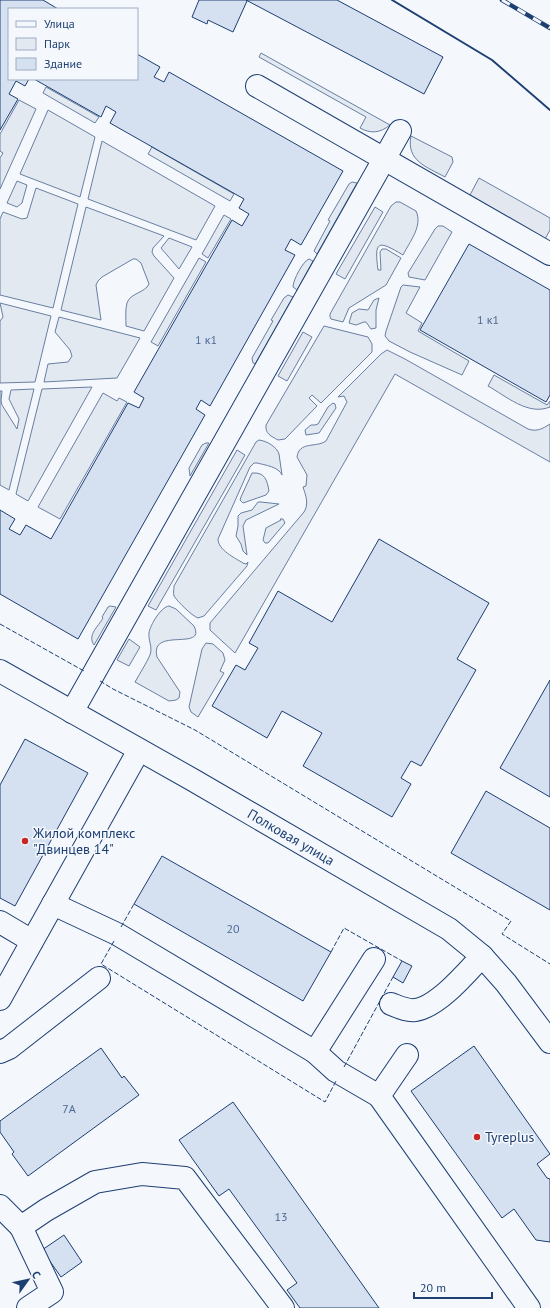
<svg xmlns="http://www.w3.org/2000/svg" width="550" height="1308" font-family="'PT Sans',sans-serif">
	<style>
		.green { fill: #e3e9f0; stroke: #687fa3 }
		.parking { fill: #e3e8f0; stroke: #687fa3 }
		.building { fill: #d5e0f0; stroke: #1d3f73 }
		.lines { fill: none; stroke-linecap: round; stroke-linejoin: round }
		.minor-casing { stroke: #1d3f73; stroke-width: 24 }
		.minor { stroke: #f4f7fb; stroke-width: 22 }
		.rail-casing { stroke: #1d3f73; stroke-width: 4.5 }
		.rail { stroke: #f4f7fb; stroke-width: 3; stroke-dasharray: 9; stroke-linecap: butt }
		.fence { stroke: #1d3f73; stroke-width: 1; stroke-dasharray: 5 2; stroke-linecap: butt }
		.wall { stroke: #1d3f73; stroke-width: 2 }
		.poi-dot { fill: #c62828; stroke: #f4f7fb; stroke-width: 1.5 }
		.labels { text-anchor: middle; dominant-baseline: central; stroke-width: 3; stroke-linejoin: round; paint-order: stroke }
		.number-label { font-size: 12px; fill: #4b6792 }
		.poi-label { font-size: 14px; fill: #1d3f73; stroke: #f4f7fb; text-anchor: start }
		.street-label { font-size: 14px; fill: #1d3f73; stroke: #f4f7fb }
	</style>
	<rect width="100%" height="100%" fill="#f4f7fb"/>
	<g class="green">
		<path d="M261,53L390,125C380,133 371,134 360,128L366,117L259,57Z"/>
		<polygon points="46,87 99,117 95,123 43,93"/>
		<polygon points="19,100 36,109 0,189 0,158 3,153 0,151 0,134"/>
		<polygon points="48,110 95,137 80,197 20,174"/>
		<path d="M411,136L452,157L453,162L445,177C427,167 406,161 411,136Z"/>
		<polygon points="102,141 215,206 196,240 88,199"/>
		<polygon points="152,147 234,194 230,201 148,154"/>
		<polygon points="17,181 27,185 22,203 17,207 7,203"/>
		<polygon points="352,182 357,183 317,254 314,251 315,249 330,221 328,220 349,184"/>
		<polygon points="36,188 78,204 53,308 0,295 0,219 3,212 22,219 27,218"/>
		<path d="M396,202H400L416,211C423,226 410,241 403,255C378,240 374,240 378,270H381L380,252L382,249H386L401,258L386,285L349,308L343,322L331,319L330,317V314L391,206Z"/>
		<path d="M86,207L164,236L153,248L152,252L154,256L174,278L144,331L126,326C126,319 125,310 127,303C130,293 145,293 149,284L141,263L136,259H133L102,277L98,281L96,285L101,320L61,310Z"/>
		<polygon points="224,215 231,219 208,258 202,254"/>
		<polygon points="438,226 443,226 452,232 425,280 409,277 408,273 435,229"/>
		<polygon points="169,238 192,247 179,269 161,248"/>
		<polygon points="199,258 206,262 158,346 151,342"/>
		<path d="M309,259L313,261L297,290L293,287C293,280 303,261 309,259Z"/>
		<polygon points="403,285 420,287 406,313 422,323 418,331 469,361 462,375 410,352 389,341 385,336 386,331 401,287"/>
		<polygon points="288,295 293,297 255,364 253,363 252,358 273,321 271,320 284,298"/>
		<polygon points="379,298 376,310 376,328 371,329 366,322 364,322 356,325 349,323 352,313 359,309 368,310 374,300"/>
		<polygon points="0,303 51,316 35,382 0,383 0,321 3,317"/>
		<polygon points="59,317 140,338 117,378 44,382 48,364 68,362 72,356 70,350 55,332"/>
		<path d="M324,326L368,337L372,344V352L321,403L312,395L309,398L317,406L285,439L278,440C271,436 265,434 266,425Z"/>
		<path d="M387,350L405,359L528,429C537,432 542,429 550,424V462L395,374L235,653L210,630V623L304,512C309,504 306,496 303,487L306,486L307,475L297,457C299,441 316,448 326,441L347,402L344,396L338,397L381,354Z"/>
		<path d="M494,375L547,405L550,401V407C528,416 506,396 488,386Z"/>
		<polygon points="92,387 28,501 16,494 42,389"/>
		<polygon points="34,389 9,490 0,485 0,391 2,391 1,401 2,405 17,429 19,419 9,399 11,390"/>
		<polygon points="103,393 117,401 119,398 127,402 60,519 38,507"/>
		<polygon points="333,403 335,404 336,408 319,433 306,435 305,430 311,425 315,425 318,424 328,407"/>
		<path d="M259,440C267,441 277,447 279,454L282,475C279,467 265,465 257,463H254L250,467L218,539C218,550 235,558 243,563L246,564L248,562L247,566L204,616L198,618C192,616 177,601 174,596C173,593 174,589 174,586L256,442Z"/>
		<polygon points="206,443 209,443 190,476 189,468 202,445"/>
		<path d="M252,473C265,472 267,480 269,491L266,495L243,503L240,500L241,497Z"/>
		<polygon points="258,502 261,502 279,504 246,520 243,526 247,555 243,551 241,544 236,536 238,526 238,516 241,513 252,510"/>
		<polygon points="280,519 283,519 285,523 268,543 265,543 263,540 266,528 281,520"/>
		<path d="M110,606L116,607L94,645C87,635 98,627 103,618L102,617L108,607Z"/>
		<path d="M169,606L176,609L194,626C207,652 149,626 157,657L180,692L179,698L176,700L169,701L135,682C140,673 146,664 150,655C153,647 148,640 149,633C150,625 161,607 169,606Z"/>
		<polygon points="129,639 140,647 129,666 117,660"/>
		<polygon points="206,643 213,644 223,653 225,660 220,671 224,673 198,717 191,712 189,707 202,649"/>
	</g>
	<g class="parking">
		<polygon points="479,178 550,218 550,230 545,239 470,195"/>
		<polygon points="375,207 383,212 345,279 336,274"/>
		<polygon points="303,332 312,337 287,381 278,376"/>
		<polygon points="237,450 245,455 156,610 148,606"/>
	</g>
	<g class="building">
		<polygon points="0,0 43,0 58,9 9,9 9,79 29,79 25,86 16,81 9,94 18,99 0,130"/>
		<polygon points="199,0 246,0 247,1 233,32 208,20 207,24 192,17"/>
		<polygon points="246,0 337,0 443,57 424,94"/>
		<polygon points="137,54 160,67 154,77 164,82 169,72 343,171 301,245 291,239 285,250 295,255 210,406 201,400 196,409 205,415 78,639 0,594 0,510 15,519 9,529 20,535 26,525 51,539 128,403 139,408 144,398 134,392 232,220 242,226 249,214 239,208 244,199 110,123 116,112 106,106 101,117 34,79 137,79"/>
		<polygon points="469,244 550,290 550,395 546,402 420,330"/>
		<polygon points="379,539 489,603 457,659 476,670 421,766 411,761 401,778 411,784 392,817 303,766 322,733 282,711 267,738 212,706 236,665 245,670 258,648 249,643 278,591 332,622"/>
		<polygon points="550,680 550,797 500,768"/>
		<polygon points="25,739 88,773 15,906 0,898 0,785"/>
		<polygon points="486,791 550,828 550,910 451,853"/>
		<polygon points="162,856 331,952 303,1001 134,904"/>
		<polygon points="402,961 412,966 403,983 393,977"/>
		<polygon points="474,1046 550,1154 537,1164 547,1178 550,1179 550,1242 536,1240 514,1209 502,1218 411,1091"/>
		<polygon points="101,1048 122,1078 124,1076 139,1095 28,1176 12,1154 14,1152 0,1132 0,1121"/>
		<polygon points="233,1102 379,1308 300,1308 287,1290 297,1283 229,1189 219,1196 179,1140"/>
		<polygon points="64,1235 82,1262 61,1277 42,1250"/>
	</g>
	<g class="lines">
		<g class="minor-casing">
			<g id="minor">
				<polyline points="257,86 550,254"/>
				<path id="s1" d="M0,671L193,780L449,929L482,956L506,983L550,1042"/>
				<polyline points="72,712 400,131"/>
				<polyline points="53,904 117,934 315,1052 374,959"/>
				<polyline points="0,922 32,941"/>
				<polyline points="0,999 139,750"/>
				<path d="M391,1004C399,1007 407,1011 415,1010C438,1007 467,972 482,956"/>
				<polyline points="0,1052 9,1048 99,978"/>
				<polyline points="315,1052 336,1071 379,1096"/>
				<polyline points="407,1055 379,1096 529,1308"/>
				<polyline points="0,1206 21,1227"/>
				<polyline points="28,1308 52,1292 21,1227 46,1210 95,1182 142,1174 185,1178 283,1308"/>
			</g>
		</g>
		<use href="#minor" class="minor"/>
		<g class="rail-casing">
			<polyline id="rail" points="502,0 550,28"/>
		</g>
		<use href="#rail" class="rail"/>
		<g class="fence">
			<polyline points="0,624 84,671"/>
			<polyline points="100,681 113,689 195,730 511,921 502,934 550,964"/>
			<polyline points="121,927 134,904"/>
			<polyline points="114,941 101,964 325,1102 336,1081"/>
			<polyline points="331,952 344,928 402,961"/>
			<polyline points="344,1067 393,977"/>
		</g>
		<polyline class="wall" points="392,0 492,60 550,110"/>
	</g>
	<g class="poi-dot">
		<circle cx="25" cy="841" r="4"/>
		<circle cx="477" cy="1137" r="4"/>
	</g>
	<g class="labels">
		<g class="number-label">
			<text x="488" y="319">1 к1</text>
			<text x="206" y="339">1 к1</text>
			<text x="233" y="928">20</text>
			<text x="69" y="1108">7А</text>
			<text x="281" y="1216">13</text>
		</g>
		<g class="poi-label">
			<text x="33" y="833">Жилой комплекс<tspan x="33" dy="16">"Двинцев 14"</tspan></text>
			<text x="485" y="1137">Tyreplus</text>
		</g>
		<g class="street-label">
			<text stroke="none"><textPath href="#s1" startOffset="335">Полковая улица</textPath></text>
		</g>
	</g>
	<rect x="8" y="8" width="130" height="72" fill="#f4f7fb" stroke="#9eadc5"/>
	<rect x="16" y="21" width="20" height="6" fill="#f4f7fb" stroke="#9eadc5"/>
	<text x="44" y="28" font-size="12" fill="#1d3f73">Улица</text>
	<rect x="16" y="38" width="20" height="12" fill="#e3e9f0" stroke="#9eadc5"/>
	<text x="44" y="48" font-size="12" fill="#1d3f73">Парк</text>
	<rect x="16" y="58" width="20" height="12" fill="#d5e0f0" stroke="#9eadc5"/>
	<text x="44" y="68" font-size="12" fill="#1d3f73">Здание</text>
	<g transform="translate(28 1280) rotate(57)" stroke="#f4f7fb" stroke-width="3" paint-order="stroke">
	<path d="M0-3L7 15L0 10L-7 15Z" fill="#1d3f73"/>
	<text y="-6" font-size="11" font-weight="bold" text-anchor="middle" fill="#1d3f73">С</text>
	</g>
	<path d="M414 1292v6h78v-6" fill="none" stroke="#1d3f73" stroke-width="2"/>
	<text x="420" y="1292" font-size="12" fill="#1d3f73" stroke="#f4f7fb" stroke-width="3" paint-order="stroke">20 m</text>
</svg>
